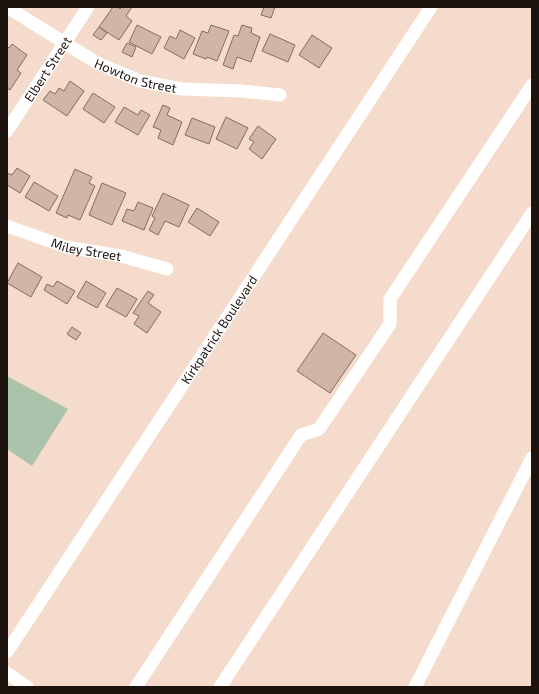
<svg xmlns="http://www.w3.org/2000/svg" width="539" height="694" font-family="'Exo 2',sans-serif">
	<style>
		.green { fill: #abc3ab }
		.building { fill: #d0b6a7; stroke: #846d5f }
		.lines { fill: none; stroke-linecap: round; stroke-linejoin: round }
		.minor { stroke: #fff; stroke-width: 13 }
		.labels { text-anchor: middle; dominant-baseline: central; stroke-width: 3; stroke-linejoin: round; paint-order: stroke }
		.street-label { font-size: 13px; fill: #1c130e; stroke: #f5dbcb }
	</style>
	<rect width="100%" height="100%" fill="#f5dbcb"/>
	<polygon class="green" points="7,376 68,409 32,466 7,449"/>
	<g class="building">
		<polygon points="113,7 118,7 120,9 122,7 132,7 126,16 132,21 119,40 99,27"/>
		<polygon points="264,7 275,7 271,18 261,15"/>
		<polygon points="137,25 161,37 152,54 129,42"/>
		<polygon points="211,25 229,31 217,61 207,57 206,59 193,54 202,31 208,33"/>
		<polygon points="242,25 252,28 251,33 260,37 251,62 237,57 233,69 223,65 234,35 238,36"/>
		<polygon points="99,27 107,33 101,40 93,35"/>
		<polygon points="180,30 195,38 184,59 164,48 170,36 176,39"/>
		<polygon points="270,34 295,45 288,62 262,51"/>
		<polygon points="312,35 332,48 319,68 299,55"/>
		<polygon points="127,43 136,47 132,57 122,52"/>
		<polygon points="12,44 27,55 17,70 21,73 10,90 7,88 7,47 9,48"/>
		<polygon points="70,81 84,91 67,116 43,100 50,91 55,94 59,88 64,91"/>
		<polygon points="93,93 115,107 104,123 83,109"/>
		<polygon points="163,105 170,108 167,115 182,122 173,145 158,138 161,130 153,127"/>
		<polygon points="124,107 138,115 141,110 150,115 138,135 115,122"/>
		<polygon points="226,117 248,128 237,149 216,139"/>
		<polygon points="192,118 215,127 209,144 185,135"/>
		<polygon points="258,126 276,139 262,159 249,149 254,142 249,139"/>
		<polygon points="17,168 30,176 20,193 7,185 7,173 12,175"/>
		<polygon points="75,169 92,177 89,183 95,186 80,220 68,215 67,218 56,213"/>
		<polygon points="34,182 58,196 49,211 25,197"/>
		<polygon points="102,183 126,193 112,225 89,215"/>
		<polygon points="163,193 189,205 179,227 165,221 158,235 149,230 155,218 152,216"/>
		<polygon points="138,202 153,208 144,230 122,221 127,209 134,211"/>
		<polygon points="197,208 219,222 210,236 188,222"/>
		<polygon points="18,263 42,277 31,297 7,283"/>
		<polygon points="57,281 75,291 67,304 44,290 47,284 53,287"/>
		<polygon points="86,281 106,293 97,308 77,297"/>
		<polygon points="117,288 137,299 126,317 106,306"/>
		<polygon points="148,291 154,295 148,303 161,312 147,333 134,324 139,316 133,313"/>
		<polygon points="72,327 81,333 76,340 67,334"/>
		<polygon points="323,333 356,355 330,393 297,371"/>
	</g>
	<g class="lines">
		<g class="minor">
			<path id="s1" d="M7,7L97,63L140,81L182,89L242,91L280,95"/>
			<path id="s2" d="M7,131L88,7"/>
			<path id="s3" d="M7,226L66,247L121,256L167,269"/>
			<path id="s4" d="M7,652L431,7"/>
			<polyline points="7,673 27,687"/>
			<polyline points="136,687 301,435 319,429 390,324 390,299 532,85"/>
			<polyline points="220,687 532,213"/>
			<polyline points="415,687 532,458"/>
		</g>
	</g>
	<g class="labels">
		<g class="street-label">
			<text stroke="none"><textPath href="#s2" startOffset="74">Elbert Street</textPath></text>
			<text stroke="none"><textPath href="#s1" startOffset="147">Howton Street</textPath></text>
			<text stroke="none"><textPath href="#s3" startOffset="83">Miley Street</textPath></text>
			<text stroke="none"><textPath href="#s4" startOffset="386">Kirkpatrick Boulevard</textPath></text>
		</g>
	</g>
	<rect width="539" height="694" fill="none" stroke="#1c130e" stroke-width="16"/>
</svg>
